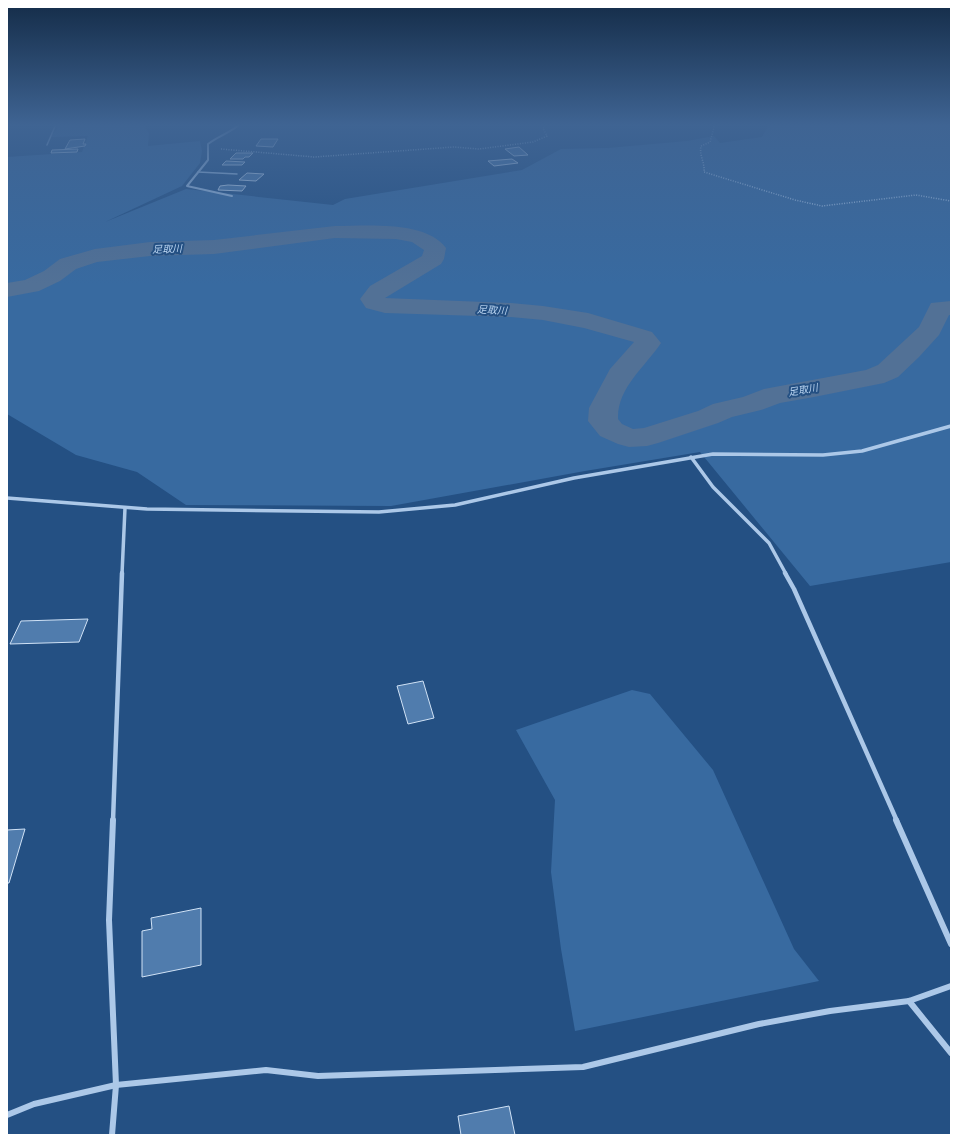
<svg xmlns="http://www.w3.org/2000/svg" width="958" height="1142" font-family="Poppins,'Noto Sans JP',sans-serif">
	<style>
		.green { fill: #386aa0 }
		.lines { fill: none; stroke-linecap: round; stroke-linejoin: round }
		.river { fill: #527196; fill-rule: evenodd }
		.building { fill: #507cad; stroke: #d0e2f6 }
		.path { stroke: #acc8e8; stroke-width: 1.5; stroke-dasharray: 1 1.5; stroke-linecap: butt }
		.lane { stroke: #acc8e8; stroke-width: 1.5 }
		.street-far3 { stroke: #acc8e8; stroke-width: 2 }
		.street-far2 { stroke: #acc8e8; stroke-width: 3.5 }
		.street-far1 { stroke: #acc8e8; stroke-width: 4.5 }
		.street { stroke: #acc8e8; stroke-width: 6 }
		.labels { text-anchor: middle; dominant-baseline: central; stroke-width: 4; stroke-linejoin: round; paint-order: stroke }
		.far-water-label { font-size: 10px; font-style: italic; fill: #b7d2ef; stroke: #245083 }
	</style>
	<rect width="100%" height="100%" fill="#245083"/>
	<g class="green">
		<polygon points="62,124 143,124 149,133 148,146 200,141 202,151 200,163 182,186 105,222 186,189 333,205 345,199 522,170 561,149 608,148 687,141 714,136 720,143 762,137 769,124 951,125 951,562 810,586 700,452 585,471 391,506 186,505 137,472 76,455 7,414 7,157 82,152 88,136 51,137 59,125"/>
		<polygon points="632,690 650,694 713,770 794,949 819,981 575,1031 561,949 551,872 555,800 516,730"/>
	</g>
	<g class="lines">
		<path class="river" d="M335,226C366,226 426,220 446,248L444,259L441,264L385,298L511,303L543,306L588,313L652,332L661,343C645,367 617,388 618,419L622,424L633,429L644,428L698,411L713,404L743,397L764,389L866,370L878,365L919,327L931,303L951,301V315H949L939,335L919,357L898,377L884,383L814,397L780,403L761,410L732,417L718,423L658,443L647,446L629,447L618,444L600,436L588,421L589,408L610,369L634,342L584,328L543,320L511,317L385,313L366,308L360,299L370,286L422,256L424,250L412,242L396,239L335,238L214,254L150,256L97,262L76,269L60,281L39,291L7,297V283L25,280L44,271L60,259L95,249L150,242L214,240Z"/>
	</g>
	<g class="building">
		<polygon points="85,139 83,144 86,144 85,146 65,149 70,140"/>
		<polygon points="261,139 278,139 273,147 256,146"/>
		<polygon points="519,147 528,155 514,156 505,149"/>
		<polygon points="78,149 77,152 51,153 52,150"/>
		<polygon points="236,153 253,153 249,157 245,157 243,159 230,159"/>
		<polygon points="512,159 518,163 494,166 488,161"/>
		<polygon points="226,161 245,162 242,165 222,165"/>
		<polygon points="247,173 264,174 256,181 239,180"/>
		<polygon points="228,185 246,186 242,191 218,190 220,186"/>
		<polygon points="88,619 79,642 10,644 21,621"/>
		<polygon points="423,681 434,718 408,724 397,686"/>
		<polygon points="25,829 9,883 7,883 7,830"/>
		<polygon points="201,908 201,965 142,977 142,931 152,929 151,918"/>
		<polygon points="509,1106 515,1135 461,1135 458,1116"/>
	</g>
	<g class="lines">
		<g class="path">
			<path d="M715,124L710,142L701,146C699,155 705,163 704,172L795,200L822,206L916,195L951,201"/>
			<polyline points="221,149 314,157 454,147 479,149 533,142 547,136 543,128 546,124"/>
		</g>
		<g class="lane">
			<polyline points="47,145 56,124"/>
			<polyline points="198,172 237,174"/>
		</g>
		<path class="street-far3" d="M232,196L187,186L208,160V144C218,136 230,133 240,124"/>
		<g class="street-far2">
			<polyline points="691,457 713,487 769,543 786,574"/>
			<polyline points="7,498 147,509 379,512 455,505 574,478 713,454 823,455 862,451 951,426"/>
			<polyline points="122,574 125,508"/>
		</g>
		<g class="street-far1">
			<polyline points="785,573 794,589 897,821"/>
			<polyline points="113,821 122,573"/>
		</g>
		<g class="street">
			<polyline points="896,820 951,944"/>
			<polyline points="909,1001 951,1053"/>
			<polyline points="7,1115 34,1104 116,1085 266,1070 318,1076 583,1067 759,1024 830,1011 909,1001 951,986"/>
			<polyline points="112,1135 116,1085 109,920 113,820"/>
		</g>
	</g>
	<linearGradient id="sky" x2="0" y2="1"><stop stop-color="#142c48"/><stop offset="0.44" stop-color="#3f6493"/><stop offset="1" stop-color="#3f6493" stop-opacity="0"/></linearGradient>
	<rect width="958" height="284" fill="url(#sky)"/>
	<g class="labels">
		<g class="far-water-label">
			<text transform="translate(167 249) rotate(-2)">足取川</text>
			<text transform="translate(492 310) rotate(3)">足取川</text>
			<text transform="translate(803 390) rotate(-10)">足取川</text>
		</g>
	</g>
	<rect width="958" height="1142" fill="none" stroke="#ffffff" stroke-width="16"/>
</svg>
